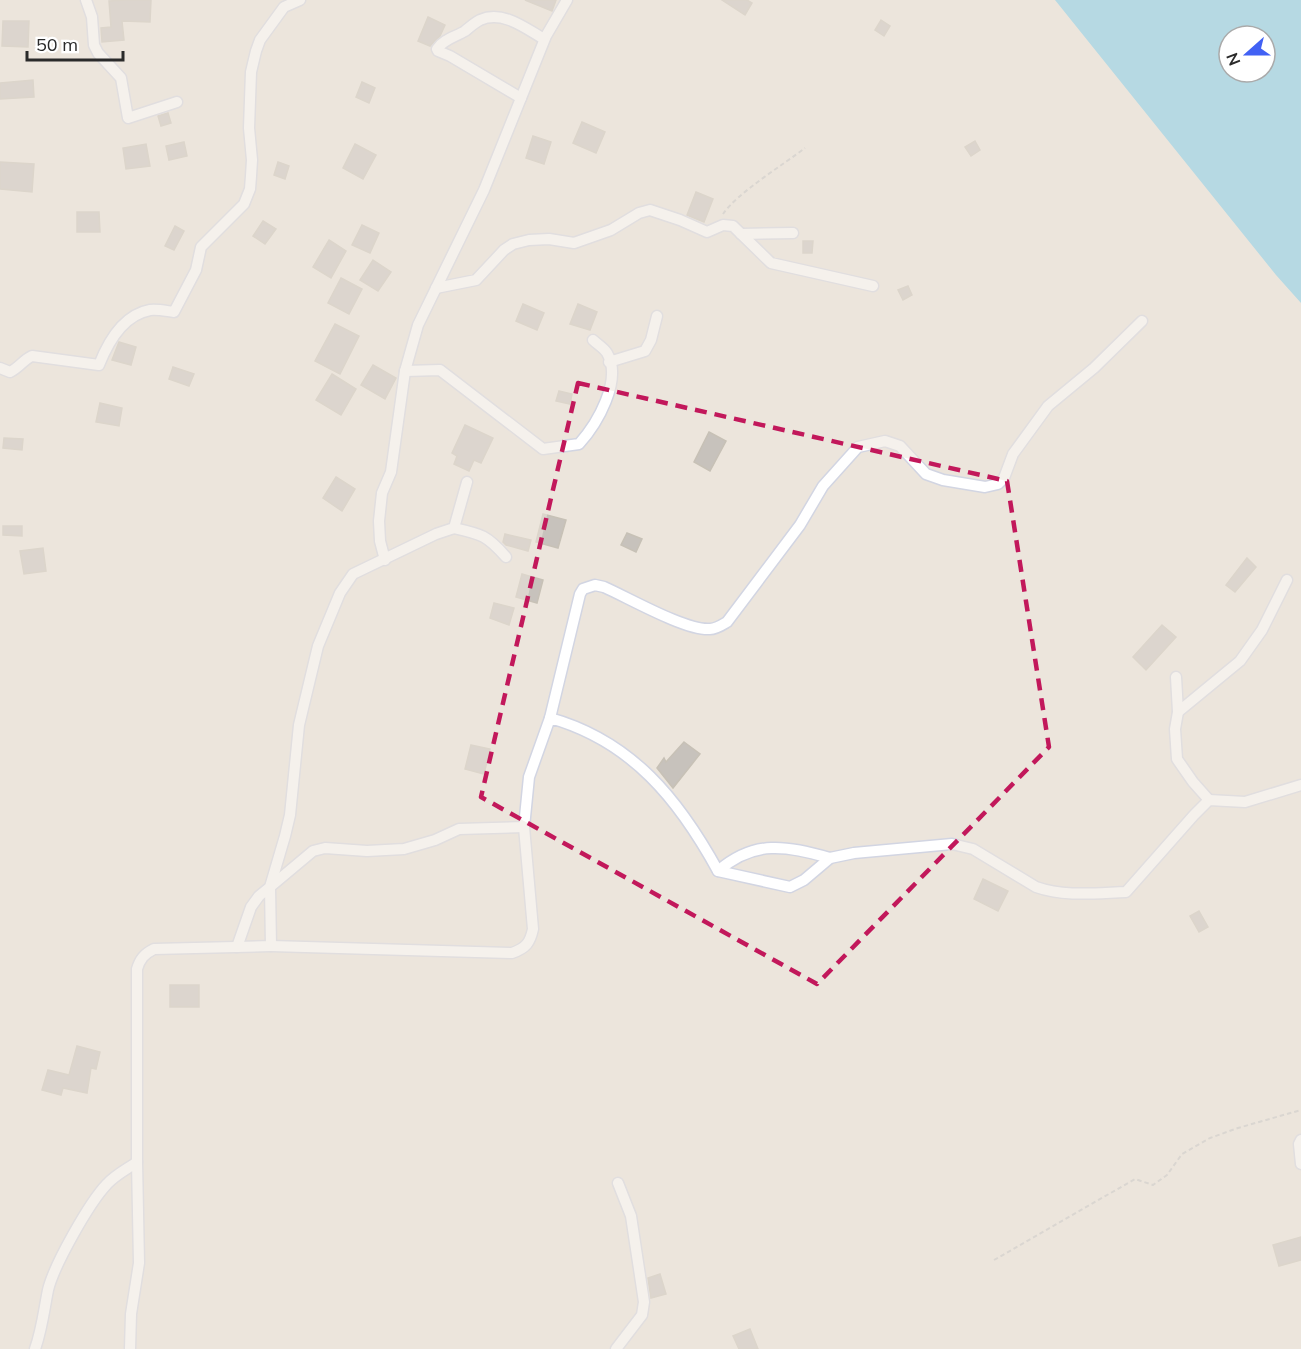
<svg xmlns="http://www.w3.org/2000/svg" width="1301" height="1349" font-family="Mulish,sans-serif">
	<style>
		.water { fill: #73caeb; fill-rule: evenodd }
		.building { fill: #c7c2bc; stroke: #c7c1b6; stroke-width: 1.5 }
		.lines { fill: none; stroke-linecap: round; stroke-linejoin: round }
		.minor-casing { stroke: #d2d5e2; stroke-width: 13 }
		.path { stroke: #c3c3c3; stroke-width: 2; stroke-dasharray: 4.5 3; stroke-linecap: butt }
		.minor { stroke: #fff; stroke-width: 10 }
		.marked { fill: none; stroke: #c2185b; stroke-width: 4.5; stroke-dasharray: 12 8; stroke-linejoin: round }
	</style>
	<rect width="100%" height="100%" fill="#ece5dc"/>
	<path class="water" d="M1055,0H1301V303L1276,275ZM1229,36H1265V72H1229Z"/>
	<g class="building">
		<polygon points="124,0 151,0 150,22 122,21 124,40 102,42 101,28 111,27 109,1"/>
		<polygon points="525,0 556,0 552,11"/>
		<polygon points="722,0 747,0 752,3 745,15"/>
		<polygon points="428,17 445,25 440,36 430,46 418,41"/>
		<polygon points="881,20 890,26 884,36 875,30"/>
		<polygon points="3,21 29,21 28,47 2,46"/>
		<polygon points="33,80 34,97 0,99 0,83"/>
		<polygon points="362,82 375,88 369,103 356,97"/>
		<polygon points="168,113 171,123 161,126 158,116"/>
		<polygon points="582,122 605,132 596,153 573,143"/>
		<polygon points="533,136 551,142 544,164 526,158"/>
		<polygon points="975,141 980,150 971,156 965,147"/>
		<polygon points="184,142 187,156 169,160 166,146"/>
		<polygon points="146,144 150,166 126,169 123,148"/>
		<polygon points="355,144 376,155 363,179 343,168"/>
		<polygon points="0,162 34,164 32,192 0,189"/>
		<polygon points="278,162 289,166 285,179 274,175"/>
		<polygon points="696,192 713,199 704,222 687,215"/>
		<polygon points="77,212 99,212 100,232 77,232"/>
		<polygon points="263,221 276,229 265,244 253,236"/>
		<polygon points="362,225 379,233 370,253 352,245"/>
		<polygon points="175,226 184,231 174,250 165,246"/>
		<polygon points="329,240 346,251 331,278 313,267"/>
		<polygon points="803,241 813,241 812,253 803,253"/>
		<polygon points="373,260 391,272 378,291 360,280"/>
		<polygon points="341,278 362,289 349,314 328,303"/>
		<polygon points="908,286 912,295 903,300 898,290"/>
		<polygon points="523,304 544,313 537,330 516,321"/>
		<polygon points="578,304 597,312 590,330 570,324"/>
		<polygon points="335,324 359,336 340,374 315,361"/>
		<polygon points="119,342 136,347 131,365 112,360"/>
		<polygon points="373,365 396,378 385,399 361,385"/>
		<polygon points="173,367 194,374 189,386 169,379"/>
		<polygon points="332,374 356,389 341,415 316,400"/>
		<polygon points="559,391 572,394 570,404 556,401"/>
		<polygon points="100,403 122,408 119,426 96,422"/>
		<polygon points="465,425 493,438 481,463 474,460 469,471 454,464 457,456 452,453"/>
		<polygon points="709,432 726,441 710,471 694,462"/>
		<polygon points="4,438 23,439 22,450 3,448"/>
		<polygon points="336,477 355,489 342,511 323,498"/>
		<polygon points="543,514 566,520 558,548 536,542"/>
		<polygon points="3,526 22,526 22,536 3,535"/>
		<polygon points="627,533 642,539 636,552 621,545"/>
		<polygon points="505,534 531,540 528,551 506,545 503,542"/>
		<polygon points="43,548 46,571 24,574 20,551"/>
		<polygon points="1247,558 1256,567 1235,592 1226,585"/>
		<polygon points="522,574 543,580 537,603 516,597"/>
		<polygon points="494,603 514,608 509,625 490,618"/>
		<polygon points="1162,625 1176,637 1146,670 1133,657"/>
		<polygon points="684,742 700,754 673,788 657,768 664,758 666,762"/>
		<polygon points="471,745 490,749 484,774 465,769"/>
		<polygon points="983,879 1008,891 998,911 974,899"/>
		<polygon points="1199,911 1208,927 1199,932 1190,916"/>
		<rect x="170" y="985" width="29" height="22"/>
		<polygon points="77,1046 100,1052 96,1069 91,1068 87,1093 63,1088 61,1095 42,1090 48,1070 69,1075"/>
		<polygon points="1301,1237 1301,1260 1279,1266 1273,1245"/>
		<polygon points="660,1274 666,1294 651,1298 648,1278"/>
		<polygon points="750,1329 758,1349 739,1349 733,1336"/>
	</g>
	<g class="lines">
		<g class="minor-casing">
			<g id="minor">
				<polyline points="86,0 92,17 94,45 98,53 121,78 128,118 177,102"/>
				<path d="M521,98L450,56L438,51L437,49C444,39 455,37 465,31C470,27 474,23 480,20C503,10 525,28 544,39"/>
				<polyline points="741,234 793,233"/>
				<polyline points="436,288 476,280 504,250 513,244 529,240 549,239 574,243 611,230 639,213 650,210 680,220 707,232 723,225 733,226 771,263 873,286"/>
				<polyline points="609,362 645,351 651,340 657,316"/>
				<path d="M0,368L10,372C20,367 23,360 32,356L99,365C108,342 123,315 150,310C157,309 166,311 174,312L196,270L201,247L244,204L250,189L251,176L252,160L249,128L251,72L256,51L260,40L284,7L300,0"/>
				<path d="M405,371L440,370L543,449L579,444C597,424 623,380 607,353C604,348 597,344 593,340"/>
				<path d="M454,528C481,534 487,535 506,557"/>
				<polyline points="385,560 380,541 379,521 382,493 391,472 405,371 418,325 484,190 546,36 567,0"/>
				<polyline points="1176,677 1178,712 1175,729 1177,759 1193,782 1209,800"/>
				<polyline points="1178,712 1240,661 1262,630 1287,580"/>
				<path d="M550,718L580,594L583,589L595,585L604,587C629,598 686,631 710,629C716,629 722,625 727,622L800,525L823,486L858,447L885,441L900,446L926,474L943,480L985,487L998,484L1004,478L1013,454L1048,406L1094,368L1142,321"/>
				<path d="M718,871C755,839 786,846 830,858"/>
				<path d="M271,946L512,953C526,948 530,943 533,929L524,827"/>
				<polyline points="237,947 251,907 259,896 270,887 285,836 290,815 299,725 318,646 340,593 353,574 436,534 454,528 467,482"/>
				<polyline points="1301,1140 1299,1144 1301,1164"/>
				<path d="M35,1349C42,1329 44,1310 48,1290C54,1265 89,1203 107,1184C115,1175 127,1169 137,1162V969C140,959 144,954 154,949L271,946L270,887L313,851L325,848L367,851L404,849L435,840L459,829L524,827L529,777L550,718C632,741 679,800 718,871L790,887L804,880L830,858L854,853L952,844L973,849L1036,887C1064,897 1096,893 1126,892L1194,815L1209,800L1245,802L1301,785"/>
				<polyline points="130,1349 131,1314 139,1263 137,1162"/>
				<polyline points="616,1349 642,1315 644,1302 631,1216 618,1183"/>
			</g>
		</g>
		<g class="path">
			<path d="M723,214C737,193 783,165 805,148"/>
			<polyline points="994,1260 1135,1179 1153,1185 1167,1175 1182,1154 1210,1138 1238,1128 1301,1110"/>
		</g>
		<use href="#minor" class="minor"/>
	</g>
	<path d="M0 0H1301V1349H0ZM578,383L1007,481L1049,747L817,984L481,797Z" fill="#ece5dc" fill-opacity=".55" fill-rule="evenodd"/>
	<path class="marked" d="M578,383L1007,481L1049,747L817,984L481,797Z"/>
	<g transform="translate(1247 54) rotate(249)"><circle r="28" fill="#ffffff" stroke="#aaaaaa" stroke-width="1.5"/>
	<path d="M0-4.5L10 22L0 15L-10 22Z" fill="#4161f4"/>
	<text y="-9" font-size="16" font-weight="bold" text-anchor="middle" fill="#2a2a2a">N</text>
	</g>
	<path d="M27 51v9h96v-9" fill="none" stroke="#2a2a2a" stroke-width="3"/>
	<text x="36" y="51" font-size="18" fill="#2a2a2a" stroke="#ffffff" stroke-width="4.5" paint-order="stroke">50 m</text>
</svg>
